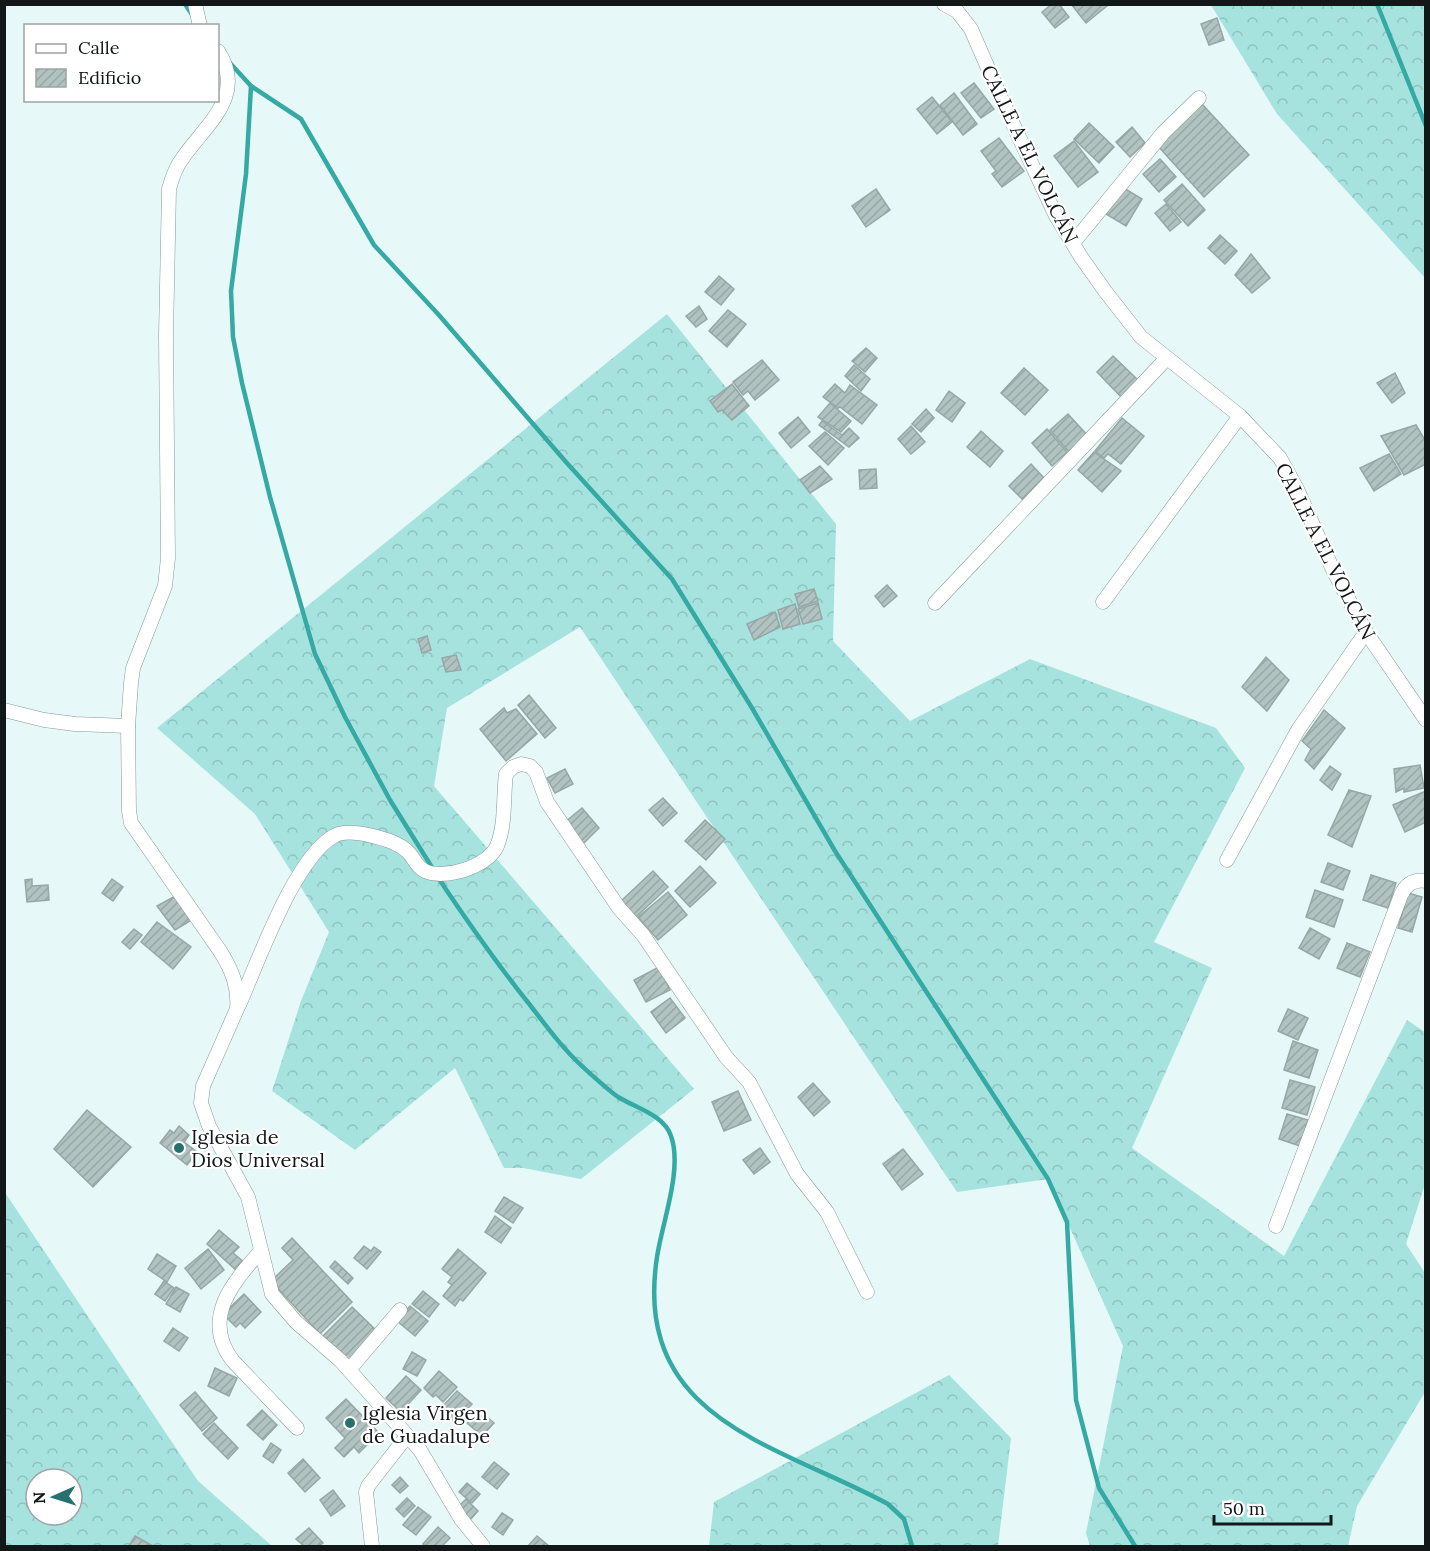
<svg xmlns="http://www.w3.org/2000/svg" width="1430" height="1551" font-family="Lora,serif">
	<style>
		.forest { fill: url(#forest-crowns); fill-rule: evenodd }
		.lines { fill: none; stroke-linecap: round; stroke-linejoin: round }
		.stream { stroke: #35a9a4; stroke-width: 4.5 }
		.building { fill: url(#building-hatch); stroke: #96a7a6; stroke-width: 1.5 }
		.street-casing { stroke: #889998; stroke-width: 15 }
		.street { stroke: #fff; stroke-width: 14 }
		.poi-dot { fill: #26706d; stroke: #fff; stroke-width: 2 }
		.labels { text-anchor: middle; dominant-baseline: central; stroke-width: 4.5; stroke-linejoin: round; paint-order: stroke }
		.street-label { font-size: 20px; fill: #121818; stroke: #fff }
		.poi-label { font-size: 20px; fill: #121818; stroke: #fff; text-anchor: start }
	</style>
	<defs>
		<pattern id="forest-crowns" width="20" height="18" patternUnits="userSpaceOnUse" patternTransform="scale(1.5)"><rect width="20" height="18" fill="#a6e3df"/><path d="M2 6a3 3 0 1 1 6 0M12 15a3 3 0 1 1 6 0" fill="none" stroke="#8ec2bf"/></pattern>
		<pattern id="building-hatch" width="6" height="6" patternUnits="userSpaceOnUse" patternTransform="scale(1.5)"><rect width="6" height="6" fill="#b1c3c1"/><path d="M-1 1l2-2M0 6l6-6M5 7l2-2" fill="none" stroke="#97a7a5"/></pattern>
	</defs>
	<rect width="100%" height="100%" fill="#e6f8f7"/>
	<g class="forest">
		<polygon points="1211,5 1425,5 1425,278 1277,114"/>
		<polygon points="667,314 836,524 833,641 910,721 1030,659 1216,728 1245,768 1154,942 1212,968 1132,1148 1284,1256 1407,1020 1425,1032 1425,1184 1406,1244 1425,1273 1425,1392 1357,1506 1348,1546 1090,1546 1086,1533 1123,1346 1048,1179 957,1192 580,627 447,708 434,786 694,1089 581,1179 523,1168 504,1168 455,1068 355,1150 272,1091 301,1001 329,932 255,814 157,728"/>
		<path d="M4,1191L198,1481L272,1546H5ZM36,1479H72V1515H36Z"/>
		<polygon points="949,1375 1011,1438 998,1546 709,1546 714,1502"/>
	</g>
	<g class="lines">
		<g class="stream">
			<polyline points="185,4 193,16"/>
			<polyline points="1377,4 1426,126"/>
			<polyline points="230,63 251,86 301,119 374,245 438,314 566,462 672,579 752,708 835,851 1048,1179 1067,1222 1076,1400 1099,1488 1135,1546"/>
			<polyline points="251,86 246,174 231,291 233,337 242,383 270,497 315,654 345,717 390,800 433,869"/>
			<path d="M437,876C467,921 497,964 530,1005C547,1027 563,1049 583,1067C594,1077 606,1088 618,1097C636,1108 664,1115 671,1136C683,1169 662,1223 657,1257C632,1420 777,1444 888,1504L904,1519L912,1546"/>
		</g>
	</g>
	<g class="building">
		<polygon points="1052,4 1059,4 1069,17 1055,28 1042,12"/>
		<polygon points="1071,4 1105,4 1107,6 1086,23"/>
		<polygon points="1217,18 1224,40 1209,45 1201,24"/>
		<polygon points="974,83 994,109 981,118 961,93"/>
		<polygon points="954,93 977,124 963,135 940,105"/>
		<polygon points="932,97 952,122 937,134 917,109"/>
		<polygon points="1202,104 1249,155 1204,197 1157,145"/>
		<polygon points="1089,123 1114,147 1099,163 1074,139"/>
		<polygon points="1132,127 1145,143 1130,157 1116,142"/>
		<polygon points="999,138 1024,171 1002,187 992,174 996,171 981,151"/>
		<polygon points="1074,141 1098,172 1078,187 1054,156"/>
		<polygon points="1160,159 1176,177 1159,192 1143,174"/>
		<polygon points="1182,184 1205,210 1188,226 1164,200"/>
		<polygon points="1122,187 1142,199 1126,226 1106,214"/>
		<polygon points="876,189 890,210 866,227 852,206"/>
		<polygon points="1166,204 1181,222 1170,231 1155,213"/>
		<polygon points="1220,235 1237,251 1225,264 1208,248"/>
		<polygon points="1251,254 1270,278 1252,293 1235,275"/>
		<polygon points="719,276 734,289 721,305 705,292"/>
		<polygon points="699,306 707,319 696,327 686,316"/>
		<polygon points="728,310 746,324 727,347 709,331"/>
		<polygon points="866,348 877,358 865,372 852,361"/>
		<polygon points="1113,356 1138,380 1121,397 1097,372"/>
		<polygon points="762,360 779,380 755,400 748,391 743,395 733,382"/>
		<polygon points="854,365 870,379 861,391 845,376"/>
		<polygon points="1024,368 1048,390 1025,415 1001,393"/>
		<polygon points="1395,373 1405,393 1392,403 1377,383"/>
		<polygon points="732,384 749,406 732,420 722,410 718,412 710,401"/>
		<polygon points="835,384 845,393 850,385 877,405 862,424 840,407 838,408 823,397"/>
		<polygon points="949,391 965,403 952,422 936,410"/>
		<polygon points="830,403 851,421 841,432 818,417"/>
		<polygon points="926,409 934,418 921,432 912,424"/>
		<polygon points="1068,414 1088,436 1069,452 1050,430"/>
		<polygon points="798,417 810,432 791,448 779,433"/>
		<polygon points="1122,418 1144,436 1121,464 1108,454 1104,458 1095,451"/>
		<polygon points="822,421 842,435 849,428 859,438 849,447 819,425"/>
		<polygon points="1416,425 1426,442 1426,464 1404,475 1381,436"/>
		<polygon points="911,426 925,442 911,454 898,439"/>
		<polygon points="1047,429 1067,452 1052,466 1032,443"/>
		<polygon points="981,431 1003,451 990,467 967,447"/>
		<polygon points="825,432 844,448 828,465 809,446"/>
		<polygon points="1094,452 1121,471 1102,492 1078,470"/>
		<polygon points="1389,454 1401,474 1374,491 1360,468"/>
		<polygon points="1031,464 1045,479 1023,500 1009,486"/>
		<polygon points="820,466 832,479 810,493 800,480"/>
		<polygon points="876,469 877,488 860,489 859,470"/>
		<polygon points="887,585 897,596 884,607 875,596"/>
		<polygon points="814,589 818,601 799,607 795,594"/>
		<polygon points="818,603 822,619 803,624 798,609"/>
		<polygon points="795,604 800,624 783,629 778,610"/>
		<polygon points="775,612 780,627 754,640 747,624"/>
		<polygon points="427,636 431,650 422,653 418,639"/>
		<polygon points="456,655 461,670 446,672 442,658"/>
		<polygon points="1266,657 1289,680 1267,711 1242,687"/>
		<polygon points="529,695 556,728 545,738 518,705"/>
		<polygon points="504,708 507,713 516,709 537,734 506,761 480,729"/>
		<polygon points="1324,710 1345,728 1314,769 1305,760 1311,749 1302,741"/>
		<polygon points="1420,765 1424,788 1404,792 1404,788 1396,792 1394,769"/>
		<polygon points="1330,766 1341,774 1332,790 1320,780"/>
		<polygon points="565,769 573,784 555,793 547,778"/>
		<polygon points="1349,790 1371,796 1352,847 1328,835"/>
		<polygon points="1426,791 1426,822 1405,832 1393,805"/>
		<polygon points="663,798 677,813 663,826 649,810"/>
		<polygon points="582,808 599,828 583,844 565,822"/>
		<polygon points="705,820 725,839 706,860 685,841"/>
		<polygon points="1328,863 1350,871 1343,890 1321,882"/>
		<polygon points="700,866 716,883 690,907 675,891"/>
		<polygon points="653,871 668,887 636,917 621,901"/>
		<polygon points="1371,875 1396,883 1388,908 1363,900"/>
		<polygon points="32,879 32,886 48,885 49,900 27,902 25,880"/>
		<polygon points="112,879 123,887 113,901 102,893"/>
		<polygon points="1315,890 1343,900 1334,927 1306,917"/>
		<polygon points="668,892 687,915 658,940 638,917"/>
		<polygon points="1408,893 1422,897 1412,932 1398,928"/>
		<polygon points="177,895 190,921 175,930 157,906"/>
		<polygon points="157,922 191,947 173,969 141,942"/>
		<polygon points="1310,928 1330,939 1319,959 1299,948"/>
		<polygon points="134,929 142,935 130,949 122,942"/>
		<polygon points="1347,943 1370,952 1360,977 1337,968"/>
		<polygon points="659,967 670,990 646,1002 634,980"/>
		<polygon points="670,998 685,1018 666,1033 651,1012"/>
		<polygon points="1288,1009 1308,1018 1298,1040 1278,1031"/>
		<polygon points="1293,1041 1318,1050 1309,1078 1284,1070"/>
		<polygon points="1290,1080 1315,1087 1307,1115 1282,1108"/>
		<polygon points="813,1083 830,1102 814,1116 798,1097"/>
		<polygon points="738,1091 751,1120 724,1131 712,1102"/>
		<polygon points="87,1110 131,1147 93,1187 54,1149"/>
		<polygon points="1287,1114 1308,1120 1300,1146 1279,1139"/>
		<polygon points="179,1126 189,1135 184,1142 197,1152 187,1165 160,1143 170,1130 174,1133"/>
		<polygon points="760,1148 770,1162 754,1174 743,1160"/>
		<polygon points="903,1149 923,1174 902,1190 883,1164"/>
		<polygon points="504,1197 523,1208 513,1223 495,1211"/>
		<polygon points="495,1216 511,1228 501,1243 485,1232"/>
		<polygon points="219,1230 239,1247 233,1253 244,1262 237,1271 207,1244"/>
		<polygon points="292,1238 352,1302 320,1334 271,1281 293,1260 282,1248"/>
		<polygon points="364,1246 371,1251 374,1247 381,1252 367,1269 354,1258"/>
		<polygon points="208,1249 224,1270 201,1289 185,1268"/>
		<polygon points="458,1249 486,1273 463,1301 460,1299 455,1306 443,1296 452,1285 448,1282 452,1277 442,1269"/>
		<polygon points="157,1254 176,1266 167,1282 148,1269"/>
		<polygon points="335,1261 353,1278 348,1284 330,1267"/>
		<polygon points="164,1281 174,1288 165,1301 155,1294"/>
		<polygon points="176,1287 189,1294 180,1312 166,1304"/>
		<polygon points="423,1291 439,1304 429,1317 412,1304"/>
		<polygon points="244,1294 261,1312 245,1328 240,1323 236,1327 223,1314"/>
		<polygon points="410,1306 428,1321 415,1336 397,1321"/>
		<polygon points="352,1307 377,1331 348,1361 323,1336"/>
		<polygon points="173,1328 188,1338 179,1351 164,1341"/>
		<polygon points="412,1352 426,1360 417,1376 403,1369"/>
		<polygon points="215,1368 237,1378 229,1396 208,1386"/>
		<polygon points="439,1371 457,1387 443,1402 436,1395 433,1397 424,1388"/>
		<polygon points="406,1376 421,1390 401,1412 386,1398"/>
		<polygon points="457,1391 472,1404 454,1423 440,1409"/>
		<polygon points="195,1392 217,1418 202,1431 180,1405"/>
		<polygon points="346,1399 379,1433 359,1453 354,1447 344,1457 335,1448 345,1438 326,1418"/>
		<polygon points="262,1410 277,1425 263,1440 247,1425"/>
		<polygon points="479,1410 494,1423 482,1436 467,1423"/>
		<polygon points="214,1423 238,1448 228,1459 203,1434"/>
		<polygon points="271,1443 281,1450 273,1463 263,1456"/>
		<polygon points="303,1459 320,1478 305,1492 288,1473"/>
		<polygon points="494,1462 509,1474 497,1489 482,1477"/>
		<polygon points="400,1477 408,1486 400,1493 392,1485"/>
		<polygon points="467,1483 480,1494 472,1503 459,1492"/>
		<polygon points="333,1490 345,1506 331,1516 320,1500"/>
		<polygon points="407,1498 415,1506 404,1517 396,1509"/>
		<polygon points="466,1499 478,1511 470,1520 457,1508"/>
		<polygon points="418,1507 431,1517 416,1535 403,1525"/>
		<polygon points="502,1513 513,1520 503,1535 492,1527"/>
		<polygon points="438,1527 450,1538 442,1546 425,1546 423,1544"/>
		<polygon points="309,1528 323,1543 319,1546 304,1546 296,1539"/>
		<polygon points="135,1536 153,1546 129,1546"/>
		<polygon points="537,1536 549,1546 528,1546"/>
	</g>
	<g class="lines">
		<g class="street-casing">
			<g id="street">
				<polyline points="195,4 200,26"/>
				<polyline points="944,4 957,11 971,29 1004,105 1056,216 1081,257 1105,291 1141,337 1240,416 1280,458 1297,489 1333,570 1366,632 1426,720"/>
				<path d="M218,51C247,96 206,124 182,159C175,168 172,178 169,189L166,336L168,558L165,586L133,668L131,683L128,726L129,811L131,823L220,951C232,970 239,987 237,1009L203,1086L201,1103L209,1126L248,1197L272,1294L296,1322L341,1361L420,1450L461,1519L483,1546"/>
				<polyline points="1073,243 1163,133 1199,98"/>
				<polyline points="1103,602 1240,416"/>
				<polyline points="935,603 1167,358"/>
				<polyline points="4,710 44,720 75,724 128,726"/>
				<polyline points="1227,860 1298,730 1366,632"/>
				<path d="M239,1005C258,962 295,857 334,836C349,827 394,839 407,851C414,857 416,867 425,871C444,880 488,867 497,846C506,824 503,797 506,774L513,767L521,764L530,766L536,772L547,802L619,908L643,935L726,1057L749,1082L797,1174L827,1212L867,1292"/>
				<path d="M1276,1226L1401,895C1406,884 1414,879 1426,881"/>
				<path d="M261,1251C232,1282 201,1320 233,1361L297,1428"/>
				<polyline points="349,1370 400,1310"/>
				<polyline points="372,1546 366,1492 368,1486 407,1436"/>
			</g>
		</g>
		<use href="#street" class="street"/>
	</g>
	<g class="poi-dot">
		<circle cx="179" cy="1148" r="6"/>
		<circle cx="350" cy="1423" r="6"/>
	</g>
	<g class="labels">
		<g class="street-label">
			<text transform="translate(1030 154) rotate(64)">CALLE A EL VOLCÁN</text>
			<text transform="translate(1326 551) rotate(63)">CALLE A EL VOLCÁN</text>
		</g>
		<g class="poi-label">
			<text x="191" y="1136">Iglesia de<tspan x="191" dy="23">Dios Universal</tspan></text>
			<text x="362" y="1412">Iglesia Virgen<tspan x="362" dy="23">de Guadalupe</tspan></text>
		</g>
	</g>
	<rect width="1430" height="1551" fill="none" stroke="#121818" stroke-width="12"/>
	<rect x="24" y="24" width="195" height="78" fill="#ffffff" stroke="#a0a3a3" stroke-width="1.5"/>
	<rect x="36" y="44" width="30" height="9" fill="#ffffff" stroke="#a0a3a3" stroke-width="1.5"/>
	<text x="78" y="54" font-size="18" fill="#121818">Calle</text>
	<rect x="36" y="69" width="30" height="18" fill="url(#building-hatch)" stroke="#a0a3a3" stroke-width="1.5"/>
	<text x="78" y="84" font-size="18" fill="#121818">Edificio</text>
	<g transform="translate(54 1497) rotate(267)"><circle r="28" fill="#ffffff" stroke="#a0a3a3" stroke-width="1.5"/>
	<path d="M0-4.5L10 22L0 15L-10 22Z" fill="#26706d"/>
	<text y="-9" font-size="16" font-weight="bold" text-anchor="middle" fill="#121818">N</text>
	</g>
	<path d="M1214 1515v9h117v-9" fill="none" stroke="#121818" stroke-width="3"/>
	<text x="1223" y="1515" font-size="18" fill="#121818" stroke="#ffffff" stroke-width="4.5" paint-order="stroke">50 m</text>
</svg>
